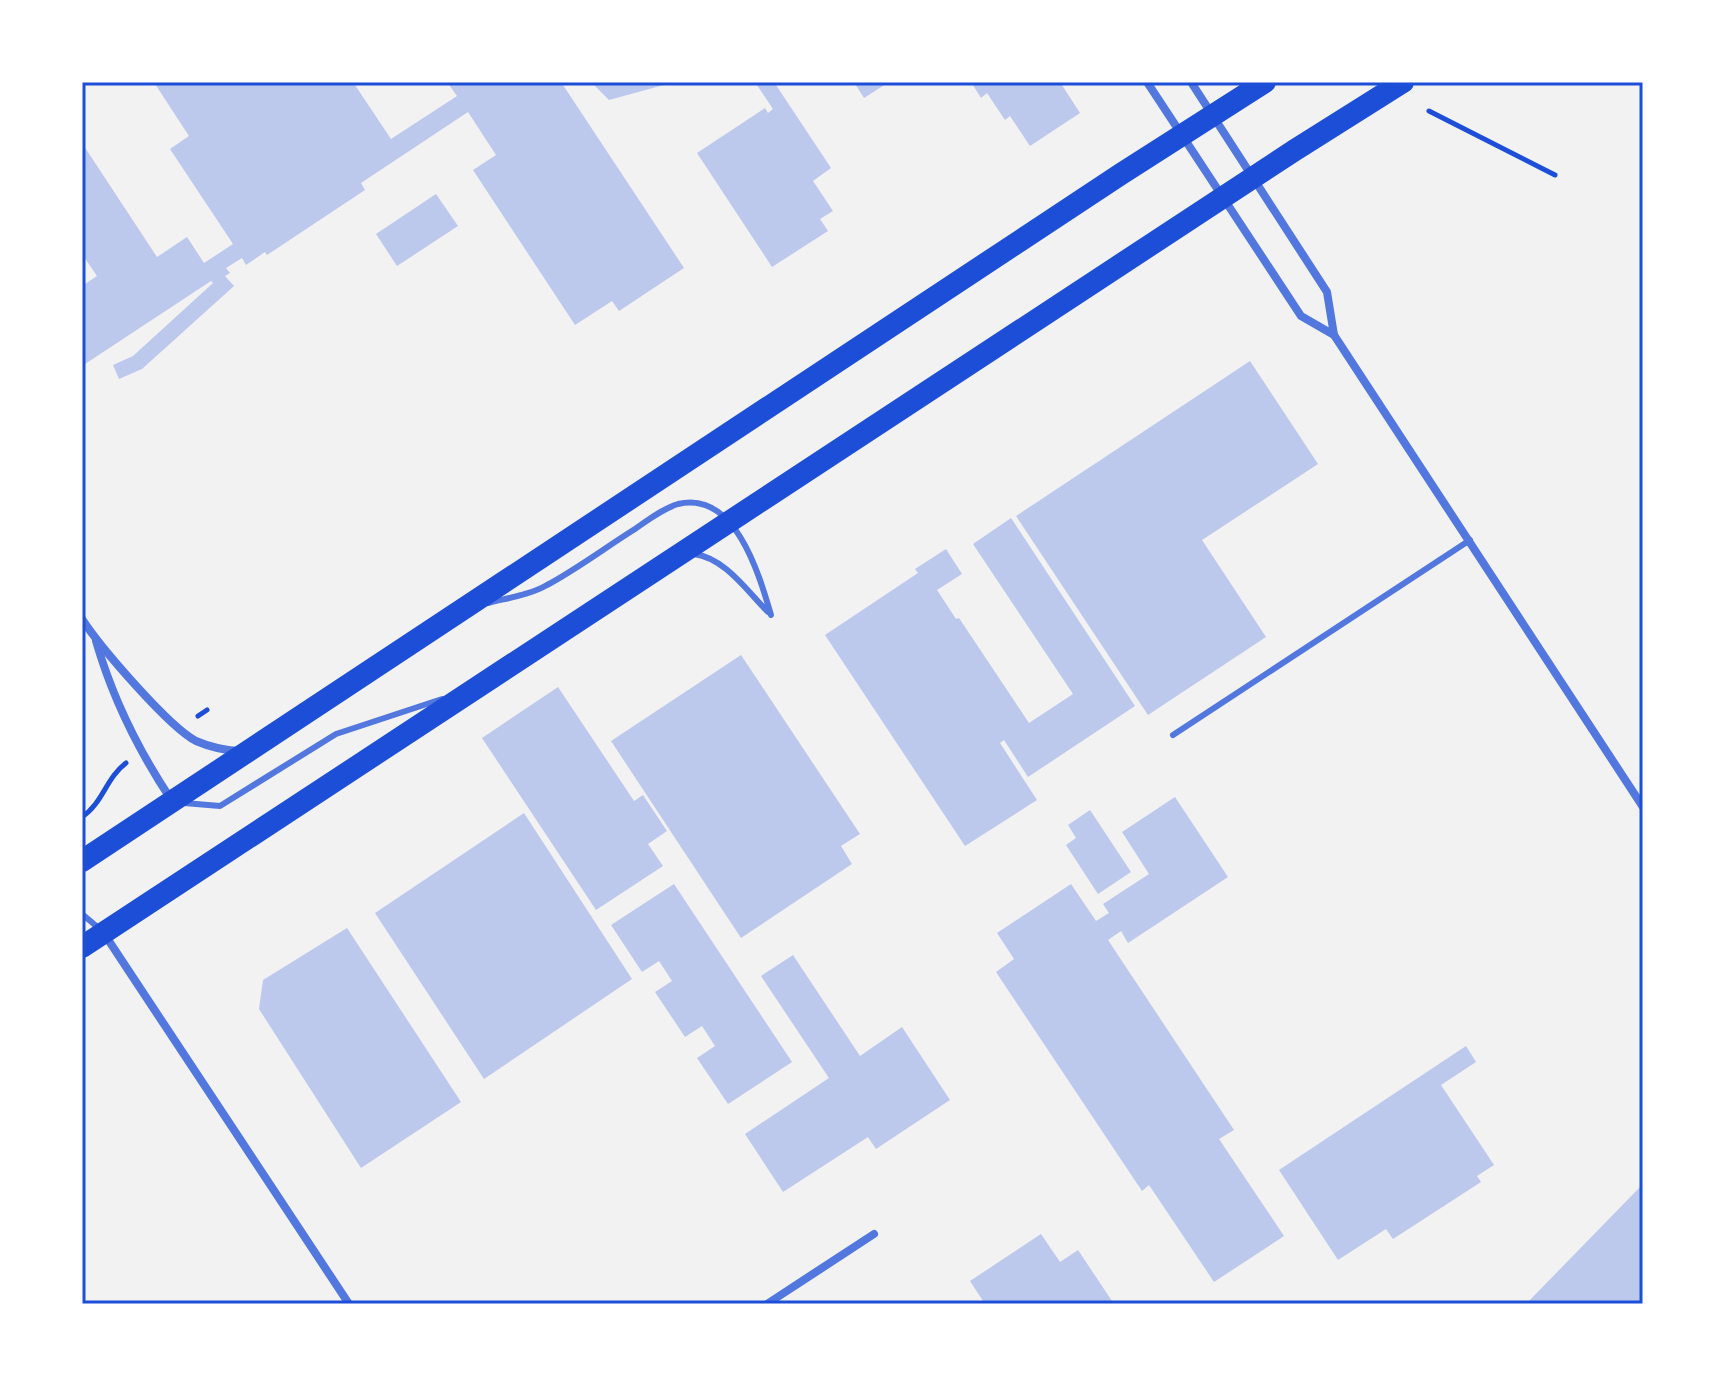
<svg xmlns="http://www.w3.org/2000/svg" width="1725" height="1386" font-family="Helvetica,sans-serif">
	<style>
		.building { fill: #bdc9ec }
		.lines { fill: none; stroke-linecap: round; stroke-linejoin: round }
		.path { stroke: #1d4ed8; stroke-width: 5 }
		.service { stroke: #5277de; stroke-width: 6 }
		.minor { stroke: #5277de; stroke-width: 8 }
		.trunk { stroke: #1d4ed8; stroke-width: 22 }
		.neatline { fill: none; stroke: #1d4ed8; stroke-width: 3 }
	</style>
	<rect width="100%" height="100%" fill="#f2f2f2"/>
	<g class="building">
		<polygon points="158,82 353,82 391,139 457,96 447,82 561,82 684,268 619,311 612,301 575,325 473,170 496,155 468,112 361,183 365,190 267,255 265,252 246,265 242,258 226,268 230,273 225,276 234,286 142,369 119,379 113,365 133,356 213,283 211,281 82,366 82,286 97,276 82,254 82,143 157,257 187,237 204,263 233,244 170,149 189,136 155,84"/>
		<polygon points="591,82 671,82 671,83 609,100"/>
		<polygon points="755,82 774,82 831,168 813,181 833,211 820,219 828,231 772,267 697,153 765,108 768,113 773,109"/>
		<polygon points="854,82 889,82 864,98"/>
		<polygon points="971,82 1060,82 1080,113 1030,146 1010,116 1005,120 987,93 981,98"/>
		<polygon points="436,194 458,226 397,266 376,234"/>
		<polygon points="1250,361 1318,464 1202,540 1266,637 1148,715 1016,516"/>
		<polygon points="1011,518 1135,706 1028,777 1004,740 1000,743 1037,800 965,846 825,635 918,573 915,569 946,549 962,574 937,590 956,619 959,618 1029,723 1073,694 973,544"/>
		<polygon points="741,655 860,834 841,846 852,864 741,938 611,741"/>
		<polygon points="558,687 634,801 643,795 667,831 648,844 663,866 596,910 482,738"/>
		<polygon points="1175,797 1228,877 1128,943 1121,931 1108,940 1234,1130 1219,1139 1284,1236 1214,1282 1149,1185 1142,1191 996,972 1014,959 997,933 1071,884 1096,921 1109,913 1103,904 1149,874 1122,832"/>
		<polygon points="1090,810 1131,872 1098,894 1066,845 1076,838 1068,825"/>
		<polygon points="524,813 632,979 484,1079 375,913"/>
		<polygon points="674,884 792,1062 728,1104 697,1058 715,1046 702,1026 685,1037 655,992 672,981 659,961 642,972 611,925"/>
		<polygon points="347,928 461,1102 361,1168 259,1009 263,980"/>
		<polygon points="793,955 860,1056 902,1027 950,1100 876,1149 868,1137 783,1192 745,1134 829,1078 761,976"/>
		<polygon points="1466,1046 1476,1062 1441,1085 1494,1165 1477,1176 1481,1182 1393,1239 1386,1229 1338,1260 1279,1170"/>
		<polygon points="1643,1184 1643,1304 1526,1304"/>
		<polygon points="1041,1234 1060,1262 1078,1250 1114,1304 985,1304 970,1281"/>
	</g>
	<g class="lines">
		<g class="path">
			<polyline points="1429,111 1555,175"/>
			<polyline points="198,716 207,710"/>
			<path d="M82,817C103,803 106,778 126,763"/>
		</g>
		<g class="service">
			<path d="M694,554C725,558 747,591 768,612"/>
			<path d="M488,603C507,598 530,595 547,585C577,569 606,547 635,529C648,520 662,509 678,504C735,490 759,574 771,615"/>
			<polyline points="1173,735 1470,540"/>
			<polyline points="184,803 220,806 336,734 442,699"/>
			<polyline points="82,914 101,930"/>
		</g>
		<g class="minor">
			<polyline points="1147,82 1301,316 1334,335"/>
			<polyline points="1191,82 1327,292 1334,335 1643,807"/>
			<path d="M82,619C100,647 169,727 196,741C210,747 224,750 238,751"/>
			<path d="M96,641C113,700 138,750 172,801"/>
			<polyline points="105,935 349,1304"/>
			<polyline points="767,1304 874,1234"/>
		</g>
		<g class="trunk">
			<polyline points="82,861 1121,174 1265,82"/>
			<polyline points="82,947 1295,150 1403,82"/>
		</g>
	</g>
	<rect width="1725" height="1386" fill="none" stroke="#ffffff" stroke-width="168"/>
	<rect x="84" y="84" width="1557" height="1218" class="neatline"/>
</svg>
